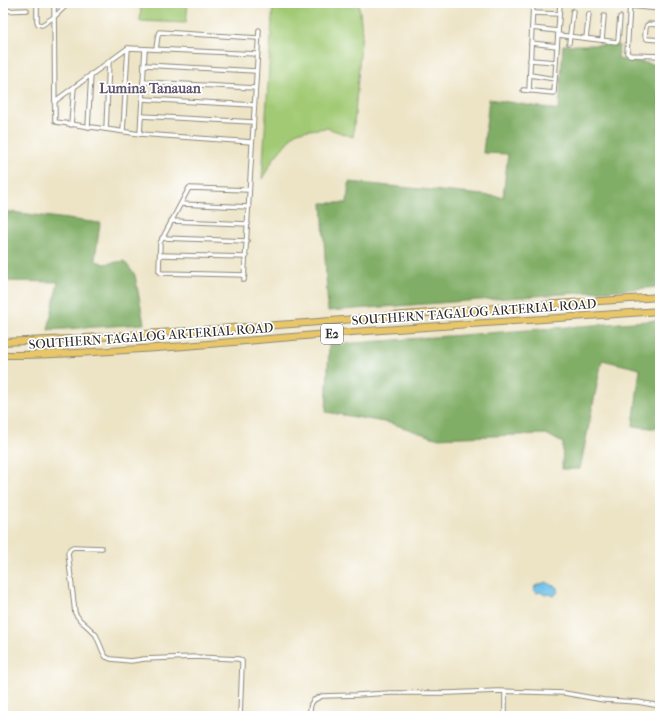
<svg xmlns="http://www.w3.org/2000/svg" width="663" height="719" font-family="'IM FELL French Canon',serif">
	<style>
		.green { fill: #a2ca75; stroke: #667a50 }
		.forest { fill: #81ae66; stroke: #566c48 }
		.water { fill: #6bbfe7; stroke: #4b7589 }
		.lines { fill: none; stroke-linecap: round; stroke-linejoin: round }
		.street-casing { stroke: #8c8878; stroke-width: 5.5 }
		.highway-casing { stroke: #8c8878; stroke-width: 8 }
		.street { stroke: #fff; stroke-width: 3.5 }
		.highway { stroke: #e9c769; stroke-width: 6 }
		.labels { text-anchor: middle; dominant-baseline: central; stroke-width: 3.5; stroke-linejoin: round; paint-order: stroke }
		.shield { fill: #fff; stroke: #6b6b6b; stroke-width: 1 }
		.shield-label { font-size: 12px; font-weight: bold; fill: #2b2b2b }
		.street-label { font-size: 13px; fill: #2b2b2b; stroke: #fff }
		.neighbourhood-label { font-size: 14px; font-weight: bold; fill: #60546c; stroke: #fff }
	</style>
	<rect width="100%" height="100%" fill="#fff"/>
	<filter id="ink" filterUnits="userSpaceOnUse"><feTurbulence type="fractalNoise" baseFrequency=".025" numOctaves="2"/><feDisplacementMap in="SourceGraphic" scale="8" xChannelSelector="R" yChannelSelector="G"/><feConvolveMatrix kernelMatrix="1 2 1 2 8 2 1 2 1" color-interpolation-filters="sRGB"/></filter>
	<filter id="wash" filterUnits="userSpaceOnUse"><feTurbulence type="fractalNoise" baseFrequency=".012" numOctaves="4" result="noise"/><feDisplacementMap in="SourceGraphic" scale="16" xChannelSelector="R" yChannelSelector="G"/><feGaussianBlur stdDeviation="0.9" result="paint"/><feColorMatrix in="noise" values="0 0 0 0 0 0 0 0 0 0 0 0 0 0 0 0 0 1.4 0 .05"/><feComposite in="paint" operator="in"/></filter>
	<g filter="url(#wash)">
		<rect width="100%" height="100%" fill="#ede4c6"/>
		<g class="green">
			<polygon points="141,3 188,3 186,23 140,21"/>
			<polygon points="273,3 359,3 362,31 353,137 327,128 301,131 295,133 274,158 262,179"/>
		</g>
		<g class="forest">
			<polygon points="563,45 619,45 618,59 660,65 659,176 660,176 660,287 328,311 322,203 347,203 349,182 503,197 508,154 483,153 489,99 559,110"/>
			<polygon points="3,211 100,223 95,260 104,264 124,261 135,275 144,324 48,330 58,282 3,281"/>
			<polygon points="660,320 660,429 633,426 640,369 602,360 580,469 562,469 563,443 546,434 435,438 390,423 326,412 329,345"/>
		</g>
		<path class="water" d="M546,582L558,588V592L555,595L553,596L550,594L545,595L540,592L537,593C534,591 534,589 535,586Z"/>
	</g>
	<g filter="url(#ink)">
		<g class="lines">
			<g class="street-casing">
				<g id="street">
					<polyline points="37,3 37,21 38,24 42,25 54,17 69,3"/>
					<polyline points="54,3 55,121 56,122 140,134 252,142"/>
					<polyline points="599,3 660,9"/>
					<polyline points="630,3 627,53 630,55 660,56"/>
					<polyline points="3,11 27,10"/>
					<polyline points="533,13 559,14"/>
					<path d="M660,25C647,24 646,21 645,36L647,39L660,40"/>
					<polyline points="532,28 558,31"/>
					<polyline points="558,35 617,42 618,40 620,17"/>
					<polyline points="586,38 589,14"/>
					<polyline points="602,40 604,16"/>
					<polyline points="531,43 557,46"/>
					<polyline points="569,43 573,11"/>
					<polyline points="156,49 158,35 159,32 258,38"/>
					<polyline points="530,60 556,62"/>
					<polyline points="144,65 256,71"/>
					<polyline points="530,75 555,79"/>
					<polyline points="143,82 255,88"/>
					<polyline points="523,90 554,93 560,3"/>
					<polyline points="529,91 533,3"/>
					<polyline points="142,99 254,105"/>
					<polyline points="55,101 128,48 257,54"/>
					<polyline points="141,116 253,122"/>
					<polyline points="71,125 74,87"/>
					<polyline points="88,127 91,74"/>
					<polyline points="106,129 109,61"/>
					<polyline points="123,131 128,48"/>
					<polyline points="140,134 145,49"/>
					<polyline points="181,204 249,207"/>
					<polyline points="171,221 248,224"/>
					<polyline points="162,238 247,241"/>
					<polyline points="160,255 246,257"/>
					<polyline points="245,275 161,273 159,271 160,243 189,188 249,190"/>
					<polyline points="244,280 259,30"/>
					<polyline points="102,548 73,547 70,549 68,553 75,613 80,620 90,629 96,635 103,652 106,657 111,659 131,661 144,659 195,657 239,659 242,661 242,665 240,716"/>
					<polyline points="309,716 311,704 314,700 322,696 357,695 390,693 449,693 497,691 564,693 604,700 638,702 660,706"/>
					<polyline points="505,716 505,692"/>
				</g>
			</g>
			<g class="highway-casing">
				<g id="highway">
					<polyline points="3,342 71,339 306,323 452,311 660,297"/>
					<path d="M3,355C64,355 124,350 185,346C241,341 296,337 352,332L660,311"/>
				</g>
			</g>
			<use href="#street" class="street"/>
			<use href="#highway" class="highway"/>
		</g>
	</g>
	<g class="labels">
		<rect class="shield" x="321" y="324" width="22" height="20" rx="3"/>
		<g class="shield-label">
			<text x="332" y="334">E2</text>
		</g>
		<g class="street-label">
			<text transform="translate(474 312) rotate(-4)">SOUTHERN TAGALOG ARTERIAL ROAD</text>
			<text transform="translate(151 336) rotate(-4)">SOUTHERN TAGALOG ARTERIAL ROAD</text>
		</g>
		<g class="neighbourhood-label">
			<text x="150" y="88">Lumina Tanauan</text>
		</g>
	</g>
	<rect width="663" height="719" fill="none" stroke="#fff" stroke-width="16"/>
</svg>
